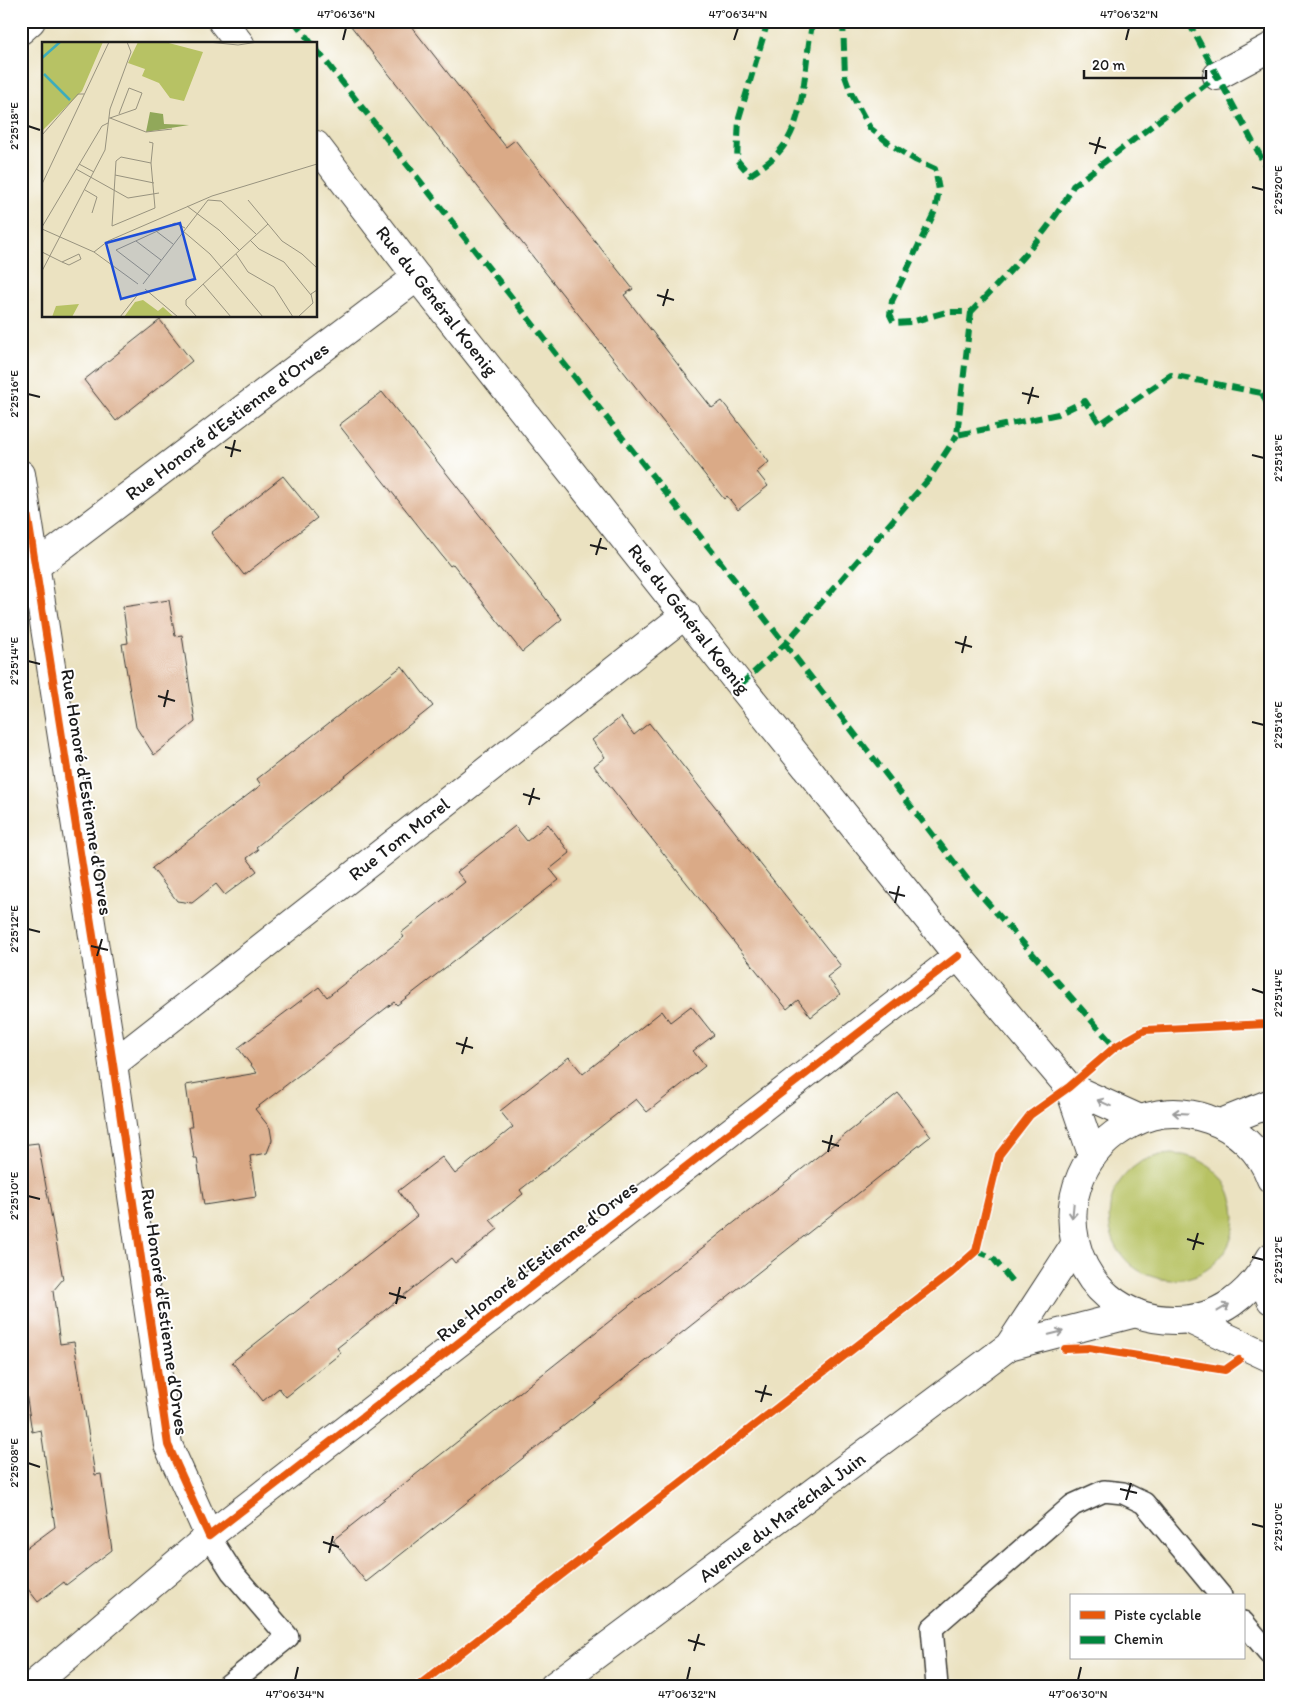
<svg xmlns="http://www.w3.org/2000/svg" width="1292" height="1707" font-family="Itim,sans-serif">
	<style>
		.green { fill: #b7c264; stroke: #6a6f40 }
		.building { fill: #daaa87 }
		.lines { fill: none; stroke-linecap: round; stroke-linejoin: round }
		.service-casing { stroke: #3b3a35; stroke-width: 24 }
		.minor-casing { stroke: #3b3a35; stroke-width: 30 }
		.service { stroke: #fff; stroke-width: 21 }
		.minor { stroke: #fff; stroke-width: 28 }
		.quiet { stroke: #00873e; stroke-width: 6; stroke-dasharray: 12 6; stroke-linecap: butt }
		.cycleway-casing { stroke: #fff; stroke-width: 11 }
		.cycleway { stroke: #e8590c; stroke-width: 8 }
		.oneway { stroke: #999 }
		.ticks { fill: none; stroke: #1c1c1c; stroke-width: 2 }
		.labels { text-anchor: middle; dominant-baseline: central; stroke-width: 4; stroke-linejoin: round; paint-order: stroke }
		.street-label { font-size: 19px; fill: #1c1c1c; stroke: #fff }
		.inset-river { fill: none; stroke: #3eadbb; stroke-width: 2.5 }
		.inset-road { fill: none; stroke: #98937f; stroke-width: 1 }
		.view { fill: #1d4ed8; fill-opacity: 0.15; stroke: #1d4ed8; stroke-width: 2.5 }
		.inset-edge { fill: none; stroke: #1c1c1c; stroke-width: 2.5 }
		.neatline { fill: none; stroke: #1c1c1c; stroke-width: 2 }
		.ticks-label { font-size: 12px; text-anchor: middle; fill: #1c1c1c }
	</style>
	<rect width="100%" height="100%" fill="#fff"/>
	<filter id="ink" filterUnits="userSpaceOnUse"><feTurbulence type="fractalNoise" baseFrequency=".02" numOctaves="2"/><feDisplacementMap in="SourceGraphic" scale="10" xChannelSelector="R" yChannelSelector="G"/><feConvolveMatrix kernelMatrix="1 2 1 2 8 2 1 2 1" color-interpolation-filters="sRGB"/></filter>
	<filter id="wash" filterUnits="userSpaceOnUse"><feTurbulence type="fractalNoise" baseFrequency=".0096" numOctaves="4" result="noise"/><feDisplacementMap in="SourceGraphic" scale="20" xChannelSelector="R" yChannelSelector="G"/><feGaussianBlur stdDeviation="1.12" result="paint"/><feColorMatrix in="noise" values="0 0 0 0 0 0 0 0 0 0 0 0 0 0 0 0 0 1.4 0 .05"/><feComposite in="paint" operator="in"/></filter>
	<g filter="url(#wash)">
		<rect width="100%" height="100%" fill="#ebe2c1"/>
		<circle class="green" cx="1172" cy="1217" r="63"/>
		<g id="blocks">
			<g class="building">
				<polygon points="347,21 407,21 506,147 515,140 633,289 624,295 668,352 712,408 722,401 769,462 757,472 768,486 738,510 727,496 724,499"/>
				<polygon points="160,320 192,361 116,421 84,380"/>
				<polygon points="382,392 562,619 522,652 453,564 450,566 339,425"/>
				<polygon points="283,476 317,518 244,575 211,533"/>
				<polygon points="169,600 175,636 182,635 195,722 154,755 136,727 122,644 128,643 123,607"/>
				<polygon points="402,666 433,706 256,847 258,850 247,858 257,871 225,895 216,884 192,903 177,901 152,868 261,785 257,779"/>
				<polygon points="621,717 634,735 649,723 841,966 827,977 840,994 811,1017 798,1000 787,1009 594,766 605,757 592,740"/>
				<polygon points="548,824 570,853 550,869 559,880 397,1005 394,1002 255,1109 270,1128 272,1140 267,1153 250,1156 256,1197 204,1205 197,1158 194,1158 189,1127 192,1127 186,1085 257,1073 238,1048 319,987 327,997 404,937 401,933 465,882 457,872 515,826 527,841"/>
				<polygon points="691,1006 714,1035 693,1051 705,1066 647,1112 636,1099 520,1190 523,1194 490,1220 498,1229 455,1263 451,1258 337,1348 341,1353 286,1397 279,1388 263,1401 232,1362 417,1216 398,1191 442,1157 455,1174 513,1127 500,1111 569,1057 583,1074 662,1011 670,1022"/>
				<polygon points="898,1093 931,1136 366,1582 333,1540"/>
				<polygon points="38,1143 63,1279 53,1291 60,1344 74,1342 95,1475 101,1474 112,1550 66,1585 64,1582 38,1602 21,1580 21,1552 55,1527 41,1430 32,1432 21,1360 21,1145"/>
			</g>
		</g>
	</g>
	<g filter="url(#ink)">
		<use href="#blocks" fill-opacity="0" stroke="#3b3a35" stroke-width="1"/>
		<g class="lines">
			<g class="service-casing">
				<g id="service">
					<polyline points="209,1536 232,1572 288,1637 227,1686"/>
					<polyline points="1243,1622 1271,1655"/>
					<polyline points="937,1686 932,1628 1073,1505 1104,1491 1123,1493 1144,1503 1221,1596"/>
				</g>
			</g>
			<g class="minor-casing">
				<g id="minor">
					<polyline points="222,21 240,44"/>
					<polyline points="21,30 31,21"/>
					<polyline points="1217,76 1271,47"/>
					<polyline points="316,145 417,277 740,685 958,956 1069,1087 1092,1154"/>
					<polyline points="21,474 113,1064 168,1445 209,1536 958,956"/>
					<polyline points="36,566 417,277"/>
					<polyline points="113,1064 686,614"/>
					<polyline points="1069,1087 1140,1119"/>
					<polyline points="1221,1123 1271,1103"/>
					<path d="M1271,1179C1261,1151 1236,1128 1208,1119C1182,1110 1155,1111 1131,1124C1033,1174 1065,1321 1176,1320C1219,1320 1251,1294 1271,1257"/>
					<polyline points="1261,1276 1271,1300"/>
					<polyline points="1190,1320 1271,1358"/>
					<polyline points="1009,1346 1136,1313"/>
					<polyline points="32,1686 209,1536"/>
					<polyline points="554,1686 1009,1346 1075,1245"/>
				</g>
			</g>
			<use href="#service" class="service"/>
			<use href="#minor" class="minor"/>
			<g class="quiet">
				<polyline points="294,21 312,44"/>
				<path d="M768,21L739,118L737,160L750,175C759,169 770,162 777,154C808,122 803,62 813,21"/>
				<path d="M843,21L845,76L851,93L870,128L890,144L915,160L935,169L939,190L935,211L892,301L890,315L894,323L911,322L946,312H971C1008,273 1049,234 1073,186L1217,76"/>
				<polyline points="1188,21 1271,176"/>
				<polyline points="316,49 785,644 971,884 1115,1047"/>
				<polyline points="971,312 957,435 1058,414 1085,401 1100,424 1171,375 1271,395"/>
				<polyline points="1262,393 1271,412"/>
				<polyline points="740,685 785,644 928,480 957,435"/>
				<polyline points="976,1251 992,1257 1014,1284"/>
			</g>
			<g class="cycleway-casing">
				<g id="cycleway">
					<polyline points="21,474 113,1064 168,1445 209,1536 958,956"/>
					<polyline points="1065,1349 1089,1348 1225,1370 1239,1360"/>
					<polyline points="418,1686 951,1273 976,1251 999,1155 1030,1115 1069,1087 1115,1047 1145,1030 1267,1024 1271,1021"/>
				</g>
			</g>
			<use href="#cycleway" class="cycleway"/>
		</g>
		<defs><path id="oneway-shaft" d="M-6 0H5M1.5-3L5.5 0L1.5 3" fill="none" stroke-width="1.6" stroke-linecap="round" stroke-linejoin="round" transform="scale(1.25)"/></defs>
		<g class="oneway">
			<use href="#oneway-shaft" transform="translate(1104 1103) rotate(-156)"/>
			<use href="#oneway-shaft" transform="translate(1180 1113) rotate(-177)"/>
			<use href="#oneway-shaft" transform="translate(1073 1211) rotate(95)"/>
			<use href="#oneway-shaft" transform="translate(1223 1308) rotate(-31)"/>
			<use href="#oneway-shaft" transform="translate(1056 1333) rotate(-14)"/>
		</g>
	</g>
	<path class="ticks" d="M343,40L346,28M734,40L738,28M1126,40L1129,28M28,126L40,130M1089,143L1106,148M1095,154L1100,137M1252,187L1264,190M657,295L674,300M663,306L668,289M1022,393L1039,397M28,394L40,397M1028,404L1033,387M225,447L241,451M1252,455L1264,458M231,457L235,440M590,545L607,549M596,555L601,538M955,642L972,647M962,653L966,636M28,661L40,664M158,696L175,701M164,707L168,690M1252,722L1264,725M523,794L540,799M529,805L534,788M889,892L905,896M895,903L899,886M28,929L40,932M91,946L108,950M97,956L102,939M1252,989L1264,993M456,1043L473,1048M462,1054L467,1037M822,1141L839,1146M828,1152L832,1135M28,1196L40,1199M1187,1239L1204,1244M1193,1250L1198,1233M1252,1257L1264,1260M389,1293L406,1298M396,1304L400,1287M755,1391L772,1395M761,1402L766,1385M28,1463L40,1467M1120,1489L1137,1493M1126,1500L1131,1483M1252,1524L1264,1527M323,1542L339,1547M329,1553L333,1536M688,1640L705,1645M694,1651L699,1634M295,1680L298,1667M687,1680L690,1667M1078,1680L1081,1667"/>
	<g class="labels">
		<g class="street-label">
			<text transform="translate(437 301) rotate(52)">Rue du Général Koenig</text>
			<text transform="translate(227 421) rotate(-37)">Rue Honoré d'Estienne d'Orves</text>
			<text transform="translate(689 619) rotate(52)">Rue du Général Koenig</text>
			<text transform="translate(87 792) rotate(81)">Rue Honoré d'Estienne d'Orves</text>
			<text transform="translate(399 839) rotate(-38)">Rue Tom Morel</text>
			<text transform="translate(537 1261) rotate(-38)">Rue Honoré d'Estienne d'Orves</text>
			<text transform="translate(165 1312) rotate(82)">Rue Honoré d'Estienne d'Orves</text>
			<text transform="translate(782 1517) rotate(-37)">Avenue du Maréchal Juin</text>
		</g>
	</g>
	<g transform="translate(42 42)">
		<rect width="275" height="275" fill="#ebe2c1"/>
		<path d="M0,0H61L40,49L0,89ZM96,0H123L161,10L142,59L128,56L117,41L100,34L103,27L86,21ZM101,258L116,269L121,265L132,275H82L93,260ZM37,262L30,275H10L14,264Z" fill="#b7c264"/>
		<path d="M108,70L121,72L122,82L147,83L104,90Z" fill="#91a85a"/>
		<path class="inset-river" d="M0,16L18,0M2,32L28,58"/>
		<path class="inset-road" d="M166,0L196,3L216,0M67,76H68L94,67L100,51L87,46L77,72M68,76L104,90L130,87M0,93L36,52H42M107,100L111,101L109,121M79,115L109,121L113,166L70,184L74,119ZM37,122L52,130M34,127L86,156L117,151M73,133L112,141M0,142L67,0M43,148L55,155L50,171M206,158L240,199L260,212L275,226M145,164L177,188L197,208M0,185L60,84L66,81M0,187L52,210L96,242M114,189L131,202M141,189L168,212L221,275M208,198L217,207L242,220L269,253M94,199L119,218M0,210L20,220L27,223L39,217L37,212L20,220M52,210L66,199L170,154L275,122M194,212L206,230L232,245L251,275M0,229L63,108L68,67L89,10L85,0M108,234L74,208L133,181L143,186M101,242L166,158L179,159L214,192M161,242L189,275M103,247L136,275M78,275L97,251M155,275L144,263V258L226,182M256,275L271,261L269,252L275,248"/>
		<path class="view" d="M138,181L153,237L79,257L64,201Z"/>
		<rect width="275" height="275" class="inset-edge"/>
	</g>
	<rect width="1292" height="1707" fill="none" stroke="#fff" stroke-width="55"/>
	<rect x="1070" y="1594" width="175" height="65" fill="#ffffff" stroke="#a4a4a4"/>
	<rect x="1080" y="1611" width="25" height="8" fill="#e8590c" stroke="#a4a4a4"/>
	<text x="1114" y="1620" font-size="15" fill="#1c1c1c">Piste cyclable</text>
	<rect x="1080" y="1636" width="25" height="8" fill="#00873e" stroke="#a4a4a4"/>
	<text x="1114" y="1644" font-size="15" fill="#1c1c1c">Chemin</text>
	<path d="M1084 70v8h122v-8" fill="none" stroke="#1c1c1c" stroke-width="2.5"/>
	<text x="1092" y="70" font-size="15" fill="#1c1c1c" stroke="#ffffff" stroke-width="4" paint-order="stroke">20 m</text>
	<rect x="28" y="28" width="1236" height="1652" class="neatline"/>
	<g class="ticks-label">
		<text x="346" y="18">47°06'36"N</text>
		<text x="738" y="18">47°06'34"N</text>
		<text x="1129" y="18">47°06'32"N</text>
		<text transform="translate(14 126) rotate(-90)" y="4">2°25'18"E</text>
		<text transform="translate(1278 190) rotate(-90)" y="4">2°25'20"E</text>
		<text transform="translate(14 394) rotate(-90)" y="4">2°25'16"E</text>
		<text transform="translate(1278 458) rotate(-90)" y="4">2°25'18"E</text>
		<text transform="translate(14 661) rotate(-90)" y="4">2°25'14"E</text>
		<text transform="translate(1278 725) rotate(-90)" y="4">2°25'16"E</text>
		<text transform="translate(14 929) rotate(-90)" y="4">2°25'12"E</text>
		<text transform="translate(1278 993) rotate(-90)" y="4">2°25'14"E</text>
		<text transform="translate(14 1196) rotate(-90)" y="4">2°25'10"E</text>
		<text transform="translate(1278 1260) rotate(-90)" y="4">2°25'12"E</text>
		<text transform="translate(14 1463) rotate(-90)" y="4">2°25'08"E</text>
		<text transform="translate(1278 1527) rotate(-90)" y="4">2°25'10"E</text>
		<text x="295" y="1698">47°06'34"N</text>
		<text x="687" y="1698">47°06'32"N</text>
		<text x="1078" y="1698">47°06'30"N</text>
	</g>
</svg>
